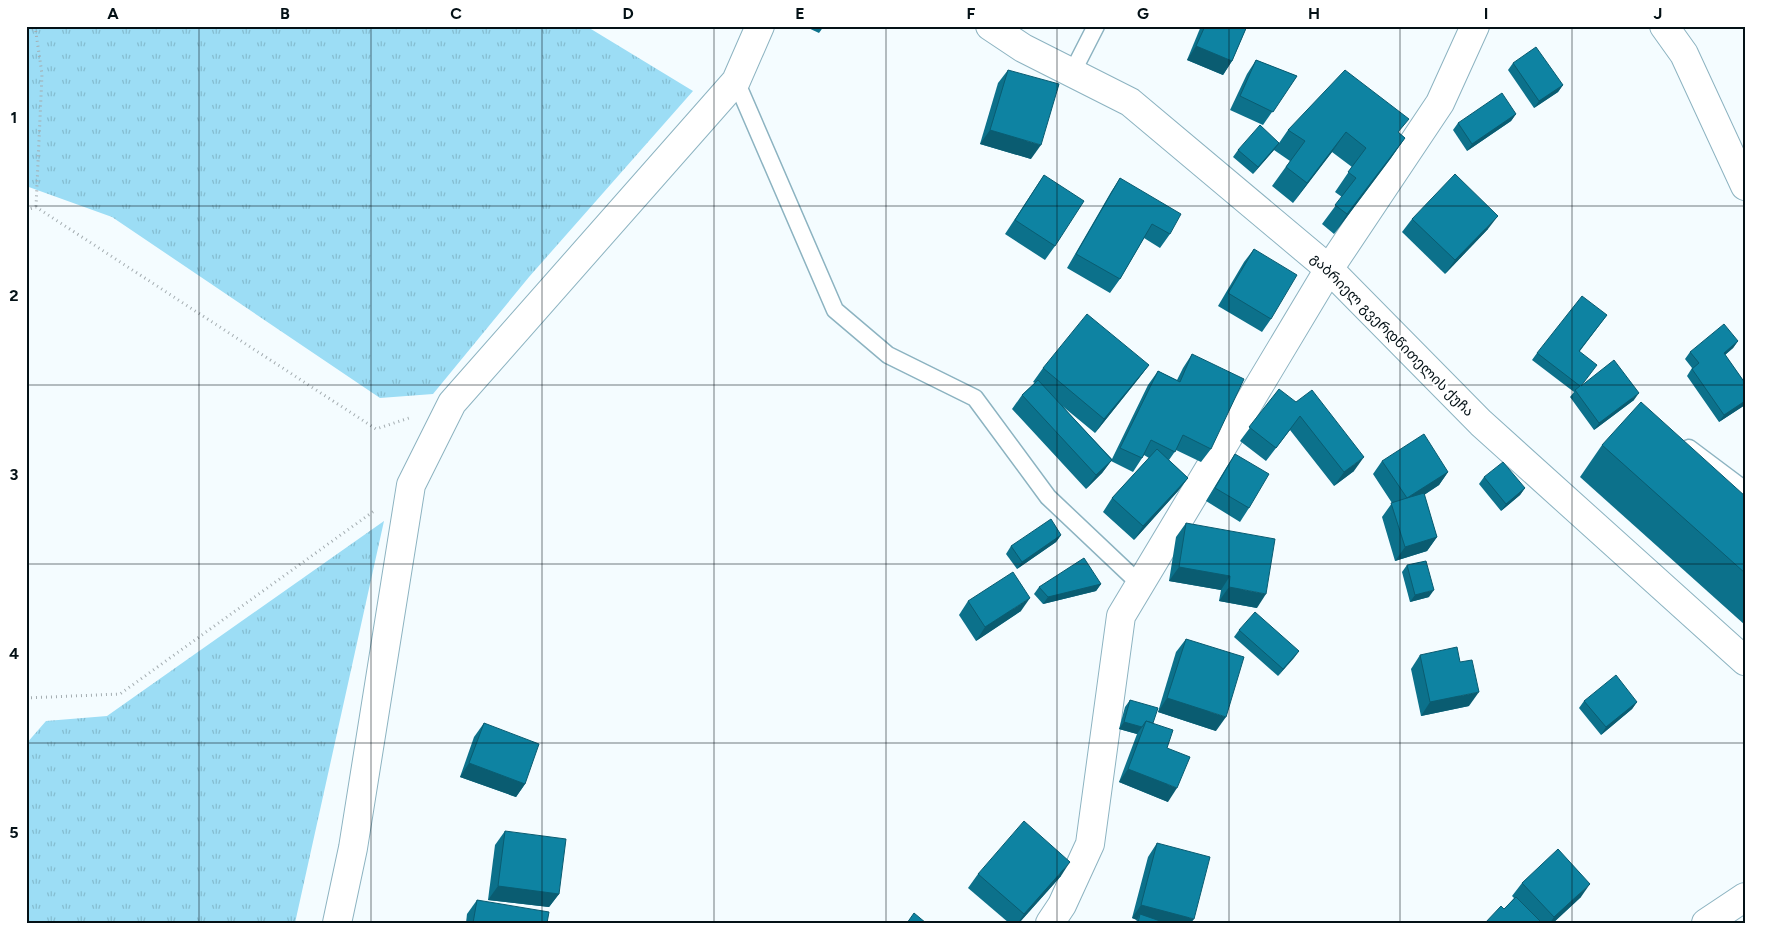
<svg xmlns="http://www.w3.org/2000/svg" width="1771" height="949" font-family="Figtree,'Noto Sans Georgian',sans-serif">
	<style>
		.grass { fill: url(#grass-tufts) }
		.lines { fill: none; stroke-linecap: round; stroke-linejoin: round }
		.lane-casing { stroke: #8cb3c1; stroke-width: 19 }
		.street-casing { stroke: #8cb3c1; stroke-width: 30 }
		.path { stroke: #a4adb1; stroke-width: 3; stroke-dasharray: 1 4; stroke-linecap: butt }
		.lane { stroke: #fff; stroke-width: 16 }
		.street { stroke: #fff; stroke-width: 28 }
		.wall { fill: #0c718b }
		.shaded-wall { fill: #0a5c71 }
		.building { fill: #0e83a2; stroke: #0a5c71 }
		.grid { fill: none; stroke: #041116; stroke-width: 1; stroke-opacity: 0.55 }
		.labels { text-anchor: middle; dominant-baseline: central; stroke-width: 4; stroke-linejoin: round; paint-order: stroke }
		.street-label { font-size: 14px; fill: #041116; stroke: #fff }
		.neatline { fill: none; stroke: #041116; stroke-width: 2 }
		.grid-label { font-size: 16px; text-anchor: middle; font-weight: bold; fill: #041116 }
	</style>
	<defs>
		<pattern id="grass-tufts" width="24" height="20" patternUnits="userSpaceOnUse" patternTransform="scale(1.25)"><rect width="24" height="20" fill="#9cddf5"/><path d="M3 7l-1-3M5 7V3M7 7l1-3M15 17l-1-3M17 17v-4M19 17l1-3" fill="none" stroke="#85bdd1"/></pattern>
	</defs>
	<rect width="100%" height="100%" fill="#f4fcff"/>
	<g class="grass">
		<polygon points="26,26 586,26 693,91 529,277 433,394 380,398 112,217 26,186"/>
		<polygon points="384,521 295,923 26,923 26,744 46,721 107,716"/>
	</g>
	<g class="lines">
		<g class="lane-casing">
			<g id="lane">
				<polyline points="1072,73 1096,26"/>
				<polyline points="736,81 835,310 888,355 975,398 1048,497 1141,585"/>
				<polyline points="1689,448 1745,490"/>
			</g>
		</g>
		<g class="street-casing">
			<g id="street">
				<polyline points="990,26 1023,48 1130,102 1329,269 1481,423 1745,661"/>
				<polyline points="1664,26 1684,54 1745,186"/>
				<polyline points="337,923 353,848 411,485 452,403 736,81 760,26"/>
				<polyline points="1050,923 1062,905 1090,844 1121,616 1329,269 1440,103 1475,26"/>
				<polyline points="1706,923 1745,897"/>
			</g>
		</g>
		<g class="path">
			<polyline points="28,26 36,31"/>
			<polyline points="35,26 42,74 36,207"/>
			<polyline points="26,210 36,207 376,429 409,418"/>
			<polyline points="26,698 120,694 374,511"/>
		</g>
		<use href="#lane" class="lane"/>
		<use href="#street" class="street"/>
	</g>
	<g class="wall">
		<polygon points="804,26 824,26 819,33"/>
		<polygon points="1201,26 1247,26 1232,61 1223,75 1187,60"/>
		<polygon points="1256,60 1297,76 1263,125 1230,110 1247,74"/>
		<polygon points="1513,63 1563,85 1558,92 1534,108 1508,70"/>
		<polygon points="1008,70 1031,159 980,144 998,83"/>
		<polygon points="1516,114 1511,121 1467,151 1453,130 1458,123"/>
		<polygon points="1288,130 1399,133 1405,138 1391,158 1334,234 1322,224 1342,197 1335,192 1352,167 1332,152 1293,203 1272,186 1290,161 1274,150 1253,174 1233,157 1238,150 1279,143"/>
		<polygon points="1044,175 1055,246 1045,260 1005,234"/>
		<polygon points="1120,178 1170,234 1160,248 1144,238 1120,279 1110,293 1067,268 1111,192"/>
		<polygon points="1412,219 1488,229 1445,274 1402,232"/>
		<polygon points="1254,249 1271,319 1262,332 1218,306 1244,262"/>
		<polygon points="1607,315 1580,351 1581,385 1634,400 1594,430 1570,397 1574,392 1532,360 1537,353"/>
		<polygon points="1738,341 1733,348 1725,355 1745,383 1745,405 1719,422 1687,376 1692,368 1685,359 1690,352"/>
		<polygon points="1192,354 1211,449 1201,462 1176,450 1169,460 1188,478 1178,491 1134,540 1103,512 1112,498 1149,458 1144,455 1133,472 1111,461 1102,473 1086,489 1012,409 1022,395 1035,383 1033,382 1043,368 1149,365 1139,378 1095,433 1061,405 1112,459 1148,385 1158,371 1177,380 1183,368"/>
		<polygon points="1279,389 1354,471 1334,486 1290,430 1266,461 1240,441"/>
		<polygon points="1602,445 1745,496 1745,625 1580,477"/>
		<polygon points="1235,454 1249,508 1240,522 1206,501 1226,468"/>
		<polygon points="1382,461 1448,472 1439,485 1424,495 1437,537 1427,551 1395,561 1382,517 1392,503 1373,474"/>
		<polygon points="1484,477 1525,488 1520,495 1501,511 1479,484"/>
		<polygon points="1186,523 1257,608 1219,601 1221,590 1169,581 1176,537"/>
		<polygon points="1061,535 1056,542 1017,569 1006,554 1011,546"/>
		<polygon points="1407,565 1429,597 1410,602 1402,572"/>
		<polygon points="1101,584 1096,591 1043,604 1034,594 1039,587"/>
		<polygon points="968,601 1021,611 976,641 959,615"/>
		<polygon points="1239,630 1299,651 1278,676 1234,637"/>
		<polygon points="1186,639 1216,731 1158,712 1176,652"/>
		<polygon points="1420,655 1469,706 1421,716 1411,669"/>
		<polygon points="1130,700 1153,723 1167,748 1168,802 1119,782 1137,734 1119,729 1125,707"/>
		<polygon points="1584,701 1637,702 1632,709 1601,735 1579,708"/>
		<polygon points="484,723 525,784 516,797 460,777 474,737"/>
		<polygon points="505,831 559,894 549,907 488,900 495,845"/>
		<polygon points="1157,843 1191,923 1134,923 1137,920 1132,918 1148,857"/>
		<polygon points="978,874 1061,876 1019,923 1009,923 968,888"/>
		<polygon points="1522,883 1581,897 1553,923 1485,923 1504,909 1514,898 1512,896"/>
		<polygon points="477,900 547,923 466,923 467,914"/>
	</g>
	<g class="shaded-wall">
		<polygon points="1196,46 1232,61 1223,75 1187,60"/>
		<polygon points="1563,85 1558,92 1534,108 1539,101"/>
		<polygon points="1516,114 1511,121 1467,151 1472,144"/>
		<polygon points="990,130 1041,145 1031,159 980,144"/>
		<polygon points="1346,132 1332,152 1293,203 1307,183"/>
		<polygon points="1405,138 1391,158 1334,234 1347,214"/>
		<polygon points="1279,143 1274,150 1253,174 1258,167"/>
		<polygon points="1498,216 1488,229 1445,274 1455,260"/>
		<polygon points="1738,341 1733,348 1719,360 1724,353"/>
		<polygon points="1149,365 1139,378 1095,433 1104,419"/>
		<polygon points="1639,393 1634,400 1594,430 1599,423"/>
		<polygon points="1745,401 1745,405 1719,422 1724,415"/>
		<polygon points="1364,457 1354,471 1334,486 1344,472"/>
		<polygon points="1112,460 1102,473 1086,489 1096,475"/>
		<polygon points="1448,472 1439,485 1398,512 1407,498"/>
		<polygon points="1188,478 1178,491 1134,540 1143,526"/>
		<polygon points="1525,488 1520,495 1501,511 1506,504"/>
		<polygon points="1061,535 1056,542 1017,569 1022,562"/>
		<polygon points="1437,537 1427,551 1395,561 1405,547"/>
		<polygon points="1179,567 1230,576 1221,590 1169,581"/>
		<polygon points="1101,584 1096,591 1043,604 1048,597"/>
		<polygon points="1229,587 1266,594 1257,608 1219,601"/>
		<polygon points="1434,590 1429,597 1410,602 1415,595"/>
		<polygon points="1030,598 1021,611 976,641 985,627"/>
		<polygon points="1299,651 1294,658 1278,676 1283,669"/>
		<polygon points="1479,692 1469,706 1421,716 1430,702"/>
		<polygon points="1167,698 1226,717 1216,731 1158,712"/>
		<polygon points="1637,702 1632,709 1601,735 1606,727"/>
		<polygon points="1124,722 1142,727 1137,734 1119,729"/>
		<polygon points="469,763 525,784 516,797 460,777"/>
		<polygon points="1128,769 1177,788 1168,802 1119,782"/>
		<polygon points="1070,862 1061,876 1019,923 1018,923 1024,914"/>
		<polygon points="1590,884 1581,897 1553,923 1550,923 1554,917"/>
		<polygon points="498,886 559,894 549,907 488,900"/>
		<polygon points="1141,905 1194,919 1191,923 1148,923 1140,914 1137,920 1132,918"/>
	</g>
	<g class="building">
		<polygon points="1205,26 1247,26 1232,61 1196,46"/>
		<polygon points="1536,47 1563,85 1539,101 1513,63"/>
		<polygon points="1256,60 1297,76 1273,112 1240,96"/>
		<polygon points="1008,70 1059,84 1041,145 990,130"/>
		<polygon points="1345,70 1409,119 1398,132 1405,138 1347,214 1335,205 1356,178 1348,172 1366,148 1346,132 1307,183 1286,167 1305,141 1288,130"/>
		<polygon points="1502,93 1516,114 1472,144 1458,123"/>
		<polygon points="1260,125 1279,143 1258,167 1238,150"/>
		<polygon points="1455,174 1498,216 1455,260 1412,219"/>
		<polygon points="1044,175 1084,201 1055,246 1015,220"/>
		<polygon points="1120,178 1181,214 1170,234 1152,224 1120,279 1076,254"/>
		<polygon points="1254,249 1297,275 1271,319 1228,293"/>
		<polygon points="1582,296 1607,315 1579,351 1597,365 1581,386 1614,360 1639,393 1599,423 1575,390 1580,386 1537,353"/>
		<polygon points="1087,314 1149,365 1104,419 1043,368"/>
		<polygon points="1724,324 1738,341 1724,353 1745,383 1745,401 1724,415 1692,369 1699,363 1690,352"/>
		<polygon points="1192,354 1244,379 1211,449 1183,435 1175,452 1151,440 1142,458 1120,448 1158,371 1180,382"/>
		<polygon points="1038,380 1112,460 1096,475 1022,395"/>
		<polygon points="1279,389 1296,402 1312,390 1364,457 1344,472 1300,416 1276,448 1249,427"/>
		<polygon points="1641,402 1745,496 1745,573 1602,445"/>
		<polygon points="1424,434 1448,472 1407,498 1424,493 1437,537 1405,547 1391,503 1407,498 1382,461"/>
		<polygon points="1157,449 1188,478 1143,526 1112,498"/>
		<polygon points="1235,454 1269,474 1249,508 1215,488"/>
		<polygon points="1503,462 1525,488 1506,504 1484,477"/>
		<polygon points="1051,519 1061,535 1022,562 1011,546"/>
		<polygon points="1186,523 1275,539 1266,594 1229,587 1230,576 1179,567"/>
		<polygon points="1084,558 1101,584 1048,597 1039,587"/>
		<polygon points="1426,561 1434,590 1415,595 1407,565"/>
		<polygon points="1013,572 1030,598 985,627 968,601"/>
		<polygon points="1255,612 1299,651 1283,669 1239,630"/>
		<polygon points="1186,639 1244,657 1226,717 1167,698"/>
		<polygon points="1457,647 1460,662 1472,660 1479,692 1430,702 1420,655"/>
		<polygon points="1616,675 1637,702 1606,727 1584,701"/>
		<polygon points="1130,700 1158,708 1153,723 1146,721 1142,727 1124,722"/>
		<polygon points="1146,721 1173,730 1167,748 1190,757 1177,788 1128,769"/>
		<polygon points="484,723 539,744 525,784 469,763"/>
		<polygon points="1024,821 1070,862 1024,914 978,874"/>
		<polygon points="505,831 566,839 559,894 498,886"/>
		<polygon points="1157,843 1210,857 1194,919 1141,905"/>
		<polygon points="1558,849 1590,884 1554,917 1522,883"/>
		<polygon points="1516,897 1542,923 1485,923 1501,906 1504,909"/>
		<polygon points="477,900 549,912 547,923 473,923"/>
		<polygon points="914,913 926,923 907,923"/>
		<polygon points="1140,914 1166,923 1138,923"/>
	</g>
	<path class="grid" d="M199,26V923M371,26V923M542,26V923M714,26V923M886,26V923M1057,26V923M1229,26V923M1400,26V923M1572,26V923M26,206H1745M26,385H1745M26,564H1745M26,743H1745"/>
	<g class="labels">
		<g class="street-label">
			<text transform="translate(1392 335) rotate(45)">გაბრიელ გვერდწითელის ქუჩა</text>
		</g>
	</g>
	<rect width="1771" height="949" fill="none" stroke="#ffffff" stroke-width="55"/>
	<rect x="28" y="28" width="1716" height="894" class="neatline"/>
	<g class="grid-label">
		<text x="113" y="19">A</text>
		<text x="285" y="19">B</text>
		<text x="456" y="19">C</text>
		<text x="628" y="19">D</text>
		<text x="800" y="19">E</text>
		<text x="971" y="19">F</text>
		<text x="1143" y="19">G</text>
		<text x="1314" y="19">H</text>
		<text x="1486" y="19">I</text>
		<text x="1658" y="19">J</text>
		<text x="14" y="123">1</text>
		<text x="14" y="301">2</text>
		<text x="14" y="480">3</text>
		<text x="14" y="659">4</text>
		<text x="14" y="838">5</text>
	</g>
</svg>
